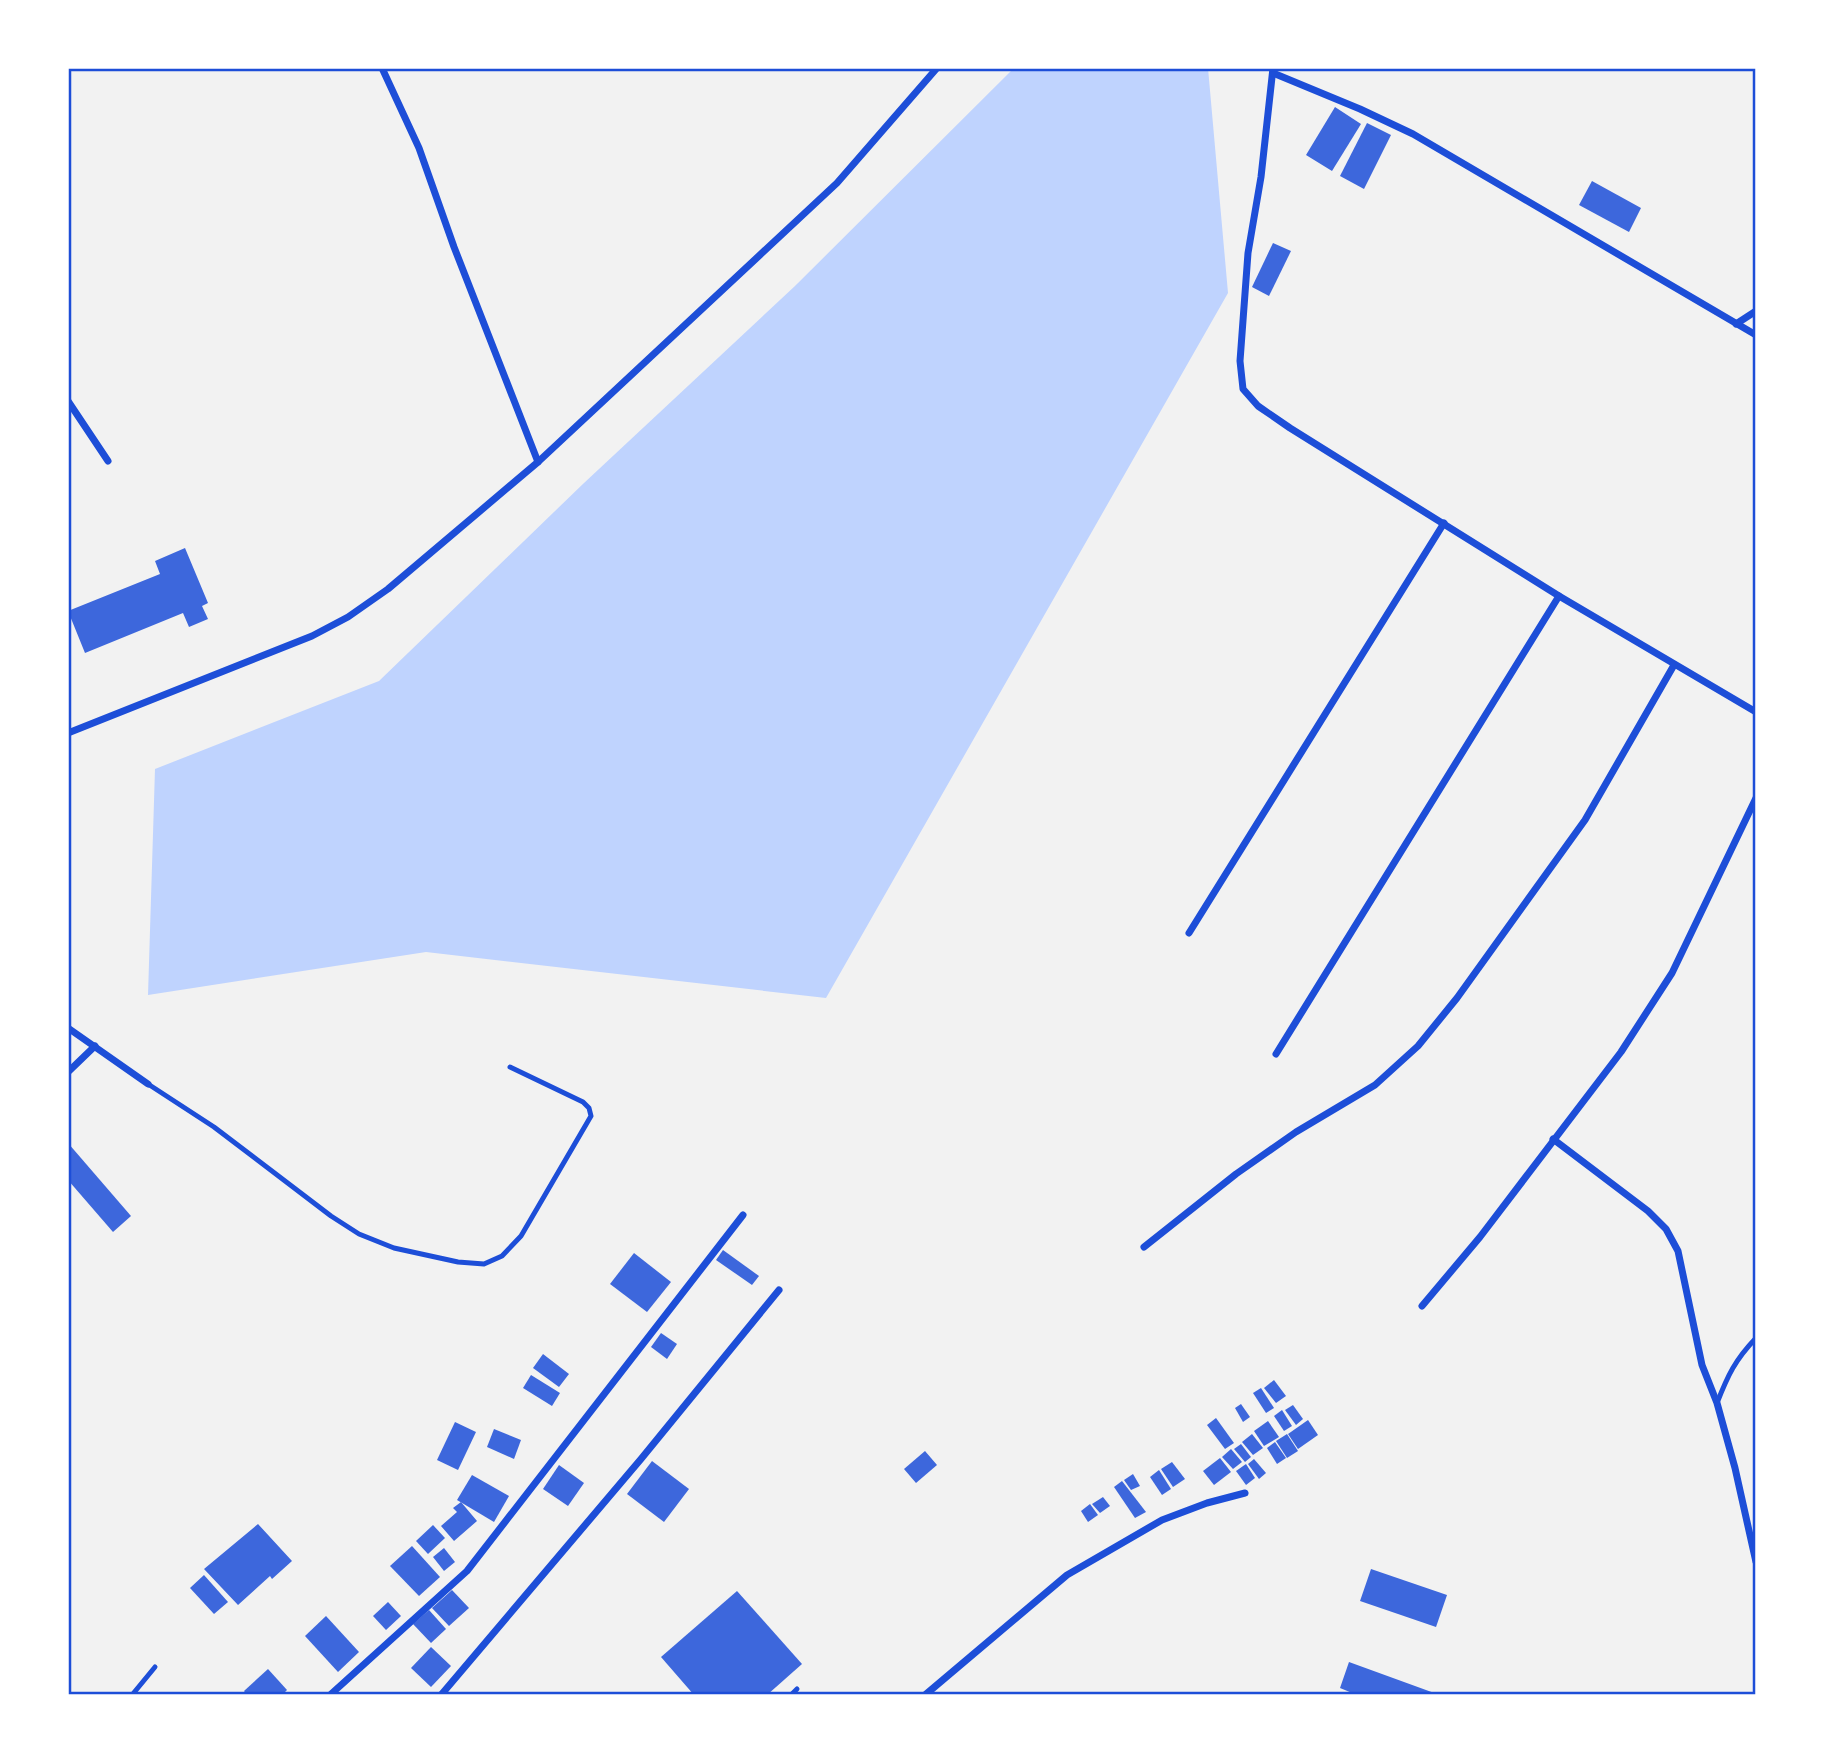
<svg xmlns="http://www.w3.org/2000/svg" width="1824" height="1763" font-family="'Golos Text',sans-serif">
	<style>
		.water { fill: #bfd3fe }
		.building { fill: #3d67dc }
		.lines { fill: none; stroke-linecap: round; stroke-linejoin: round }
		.service { stroke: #1d4ed8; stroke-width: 5 }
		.minor { stroke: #1d4ed8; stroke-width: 7 }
		.neatline { fill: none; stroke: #1d4ed8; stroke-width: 2.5 }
	</style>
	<rect width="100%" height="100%" fill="#f2f2f2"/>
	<polygon class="water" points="1021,68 1208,68 1228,293 826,998 426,952 148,995 155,769 379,681 584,483 795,286 1012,70"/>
	<g class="building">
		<polygon points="1335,107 1361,124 1332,171 1306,155"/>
		<polygon points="1367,123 1391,135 1364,189 1340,176"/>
		<polygon points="1592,181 1641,208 1629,232 1579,205"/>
		<polygon points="1273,243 1291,251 1269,296 1252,287"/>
		<polygon points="185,548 208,603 202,606 208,619 189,627 183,613 85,653 68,611 160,574 155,561"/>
		<polygon points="68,1143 131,1216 113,1232 68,1180"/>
		<polygon points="723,1250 759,1276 752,1285 716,1260"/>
		<polygon points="634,1253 671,1282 647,1312 610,1284"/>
		<polygon points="661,1333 677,1344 667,1359 651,1347"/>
		<polygon points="543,1354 569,1374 559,1387 533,1368"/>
		<polygon points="531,1375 560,1393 552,1406 523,1388"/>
		<polygon points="1274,1380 1286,1396 1276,1403 1264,1388"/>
		<polygon points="1261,1388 1274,1408 1266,1413 1253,1393"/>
		<polygon points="1241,1404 1250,1417 1243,1422 1235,1408"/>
		<polygon points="1293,1405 1303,1419 1296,1425 1285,1410"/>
		<polygon points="1282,1410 1292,1426 1284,1431 1274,1416"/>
		<polygon points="1216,1418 1234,1443 1225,1449 1207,1425"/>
		<polygon points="1308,1420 1318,1435 1298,1449 1288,1434"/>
		<polygon points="1268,1421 1279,1437 1264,1446 1254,1431"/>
		<polygon points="455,1422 476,1432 458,1470 437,1460"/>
		<polygon points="494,1429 521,1440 514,1459 487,1447"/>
		<polygon points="1252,1434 1263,1448 1253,1455 1242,1442"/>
		<polygon points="1287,1434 1298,1451 1287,1458 1276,1441"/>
		<polygon points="1275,1442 1286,1458 1277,1464 1267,1448"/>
		<polygon points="1241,1444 1251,1457 1245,1462 1234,1449"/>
		<polygon points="1231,1449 1242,1462 1233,1469 1222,1457"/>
		<polygon points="925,1451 937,1465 916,1483 904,1469"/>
		<polygon points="1220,1458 1231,1472 1214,1485 1203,1471"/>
		<polygon points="1254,1459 1266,1473 1259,1479 1248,1464"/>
		<polygon points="652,1461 689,1489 664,1522 627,1494"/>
		<polygon points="1172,1462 1185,1479 1173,1487 1161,1469"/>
		<polygon points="1246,1464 1255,1478 1246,1485 1236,1471"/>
		<polygon points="559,1465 584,1483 568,1506 543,1489"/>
		<polygon points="1159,1470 1171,1489 1162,1495 1150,1477"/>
		<polygon points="1133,1474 1140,1486 1131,1490 1124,1480"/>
		<polygon points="472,1475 509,1496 494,1522 457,1500"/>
		<polygon points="1122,1481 1146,1512 1135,1518 1114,1487"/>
		<polygon points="1103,1497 1110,1506 1100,1513 1092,1504"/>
		<polygon points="461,1502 477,1521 454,1541 441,1526 457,1512 453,1508"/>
		<polygon points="1090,1504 1098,1515 1088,1522 1081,1511"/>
		<polygon points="258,1524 292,1561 272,1579 270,1576 238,1605 204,1569"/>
		<polygon points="433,1525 445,1538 428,1554 416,1541"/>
		<polygon points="412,1546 440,1577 419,1596 390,1566"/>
		<polygon points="444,1548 455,1562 444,1571 433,1557"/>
		<polygon points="1371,1569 1447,1595 1436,1627 1360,1601"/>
		<polygon points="204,1575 228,1602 214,1614 190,1588"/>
		<polygon points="452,1590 469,1608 449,1626 432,1608"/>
		<polygon points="737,1591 802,1664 767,1695 694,1695 661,1657"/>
		<polygon points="388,1602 401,1616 386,1630 373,1616"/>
		<polygon points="429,1610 446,1629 431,1643 413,1624"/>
		<polygon points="326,1616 359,1652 338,1672 305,1636"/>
		<polygon points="431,1647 451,1666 431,1687 411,1668"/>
		<polygon points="1349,1662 1437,1694 1437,1695 1357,1695 1340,1688"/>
		<polygon points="268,1669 287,1690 282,1695 247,1695 244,1691"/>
	</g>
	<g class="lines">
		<g class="service">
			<polyline points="148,1084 214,1127 331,1216 359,1234 394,1248 458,1262 484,1264 502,1256 521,1236 591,1116 589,1108 583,1102 510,1067"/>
			<path d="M1717,1403C1728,1375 1735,1360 1756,1338"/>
			<polyline points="132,1695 155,1667"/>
			<polyline points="791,1695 797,1689"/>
		</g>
		<g class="minor">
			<polyline points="382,68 419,148 454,247 538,462"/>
			<polyline points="1273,68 1261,177 1248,253 1240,361 1243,389 1258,406 1290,428 1559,596 1756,712"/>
			<polyline points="1273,73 1360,109 1413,134 1756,335"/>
			<polyline points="1736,324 1756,311"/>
			<polyline points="68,401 108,461"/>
			<polyline points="68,733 312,636 348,617 388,589 538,462 837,183 937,68"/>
			<polyline points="1189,933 1444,523"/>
			<polyline points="68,1028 148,1084"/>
			<polyline points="1276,1054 1559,596"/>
			<polyline points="68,1072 95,1046"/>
			<polyline points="1553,1139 1648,1211 1666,1229 1678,1251 1702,1365 1717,1403 1735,1468 1756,1562"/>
			<polyline points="1144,1247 1236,1174 1296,1132 1375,1085 1418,1046 1457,998 1585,820 1674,665"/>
			<polyline points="1422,1306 1480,1237 1621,1052 1672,973 1756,798"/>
			<polyline points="330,1695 467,1571 743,1215"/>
			<polyline points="441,1695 641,1459 779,1290"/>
			<polyline points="925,1695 1067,1575 1162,1520 1207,1503 1245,1493"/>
		</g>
	</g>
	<rect width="1824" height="1763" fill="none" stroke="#ffffff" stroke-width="140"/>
	<rect x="70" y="70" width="1684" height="1623" class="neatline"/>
</svg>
